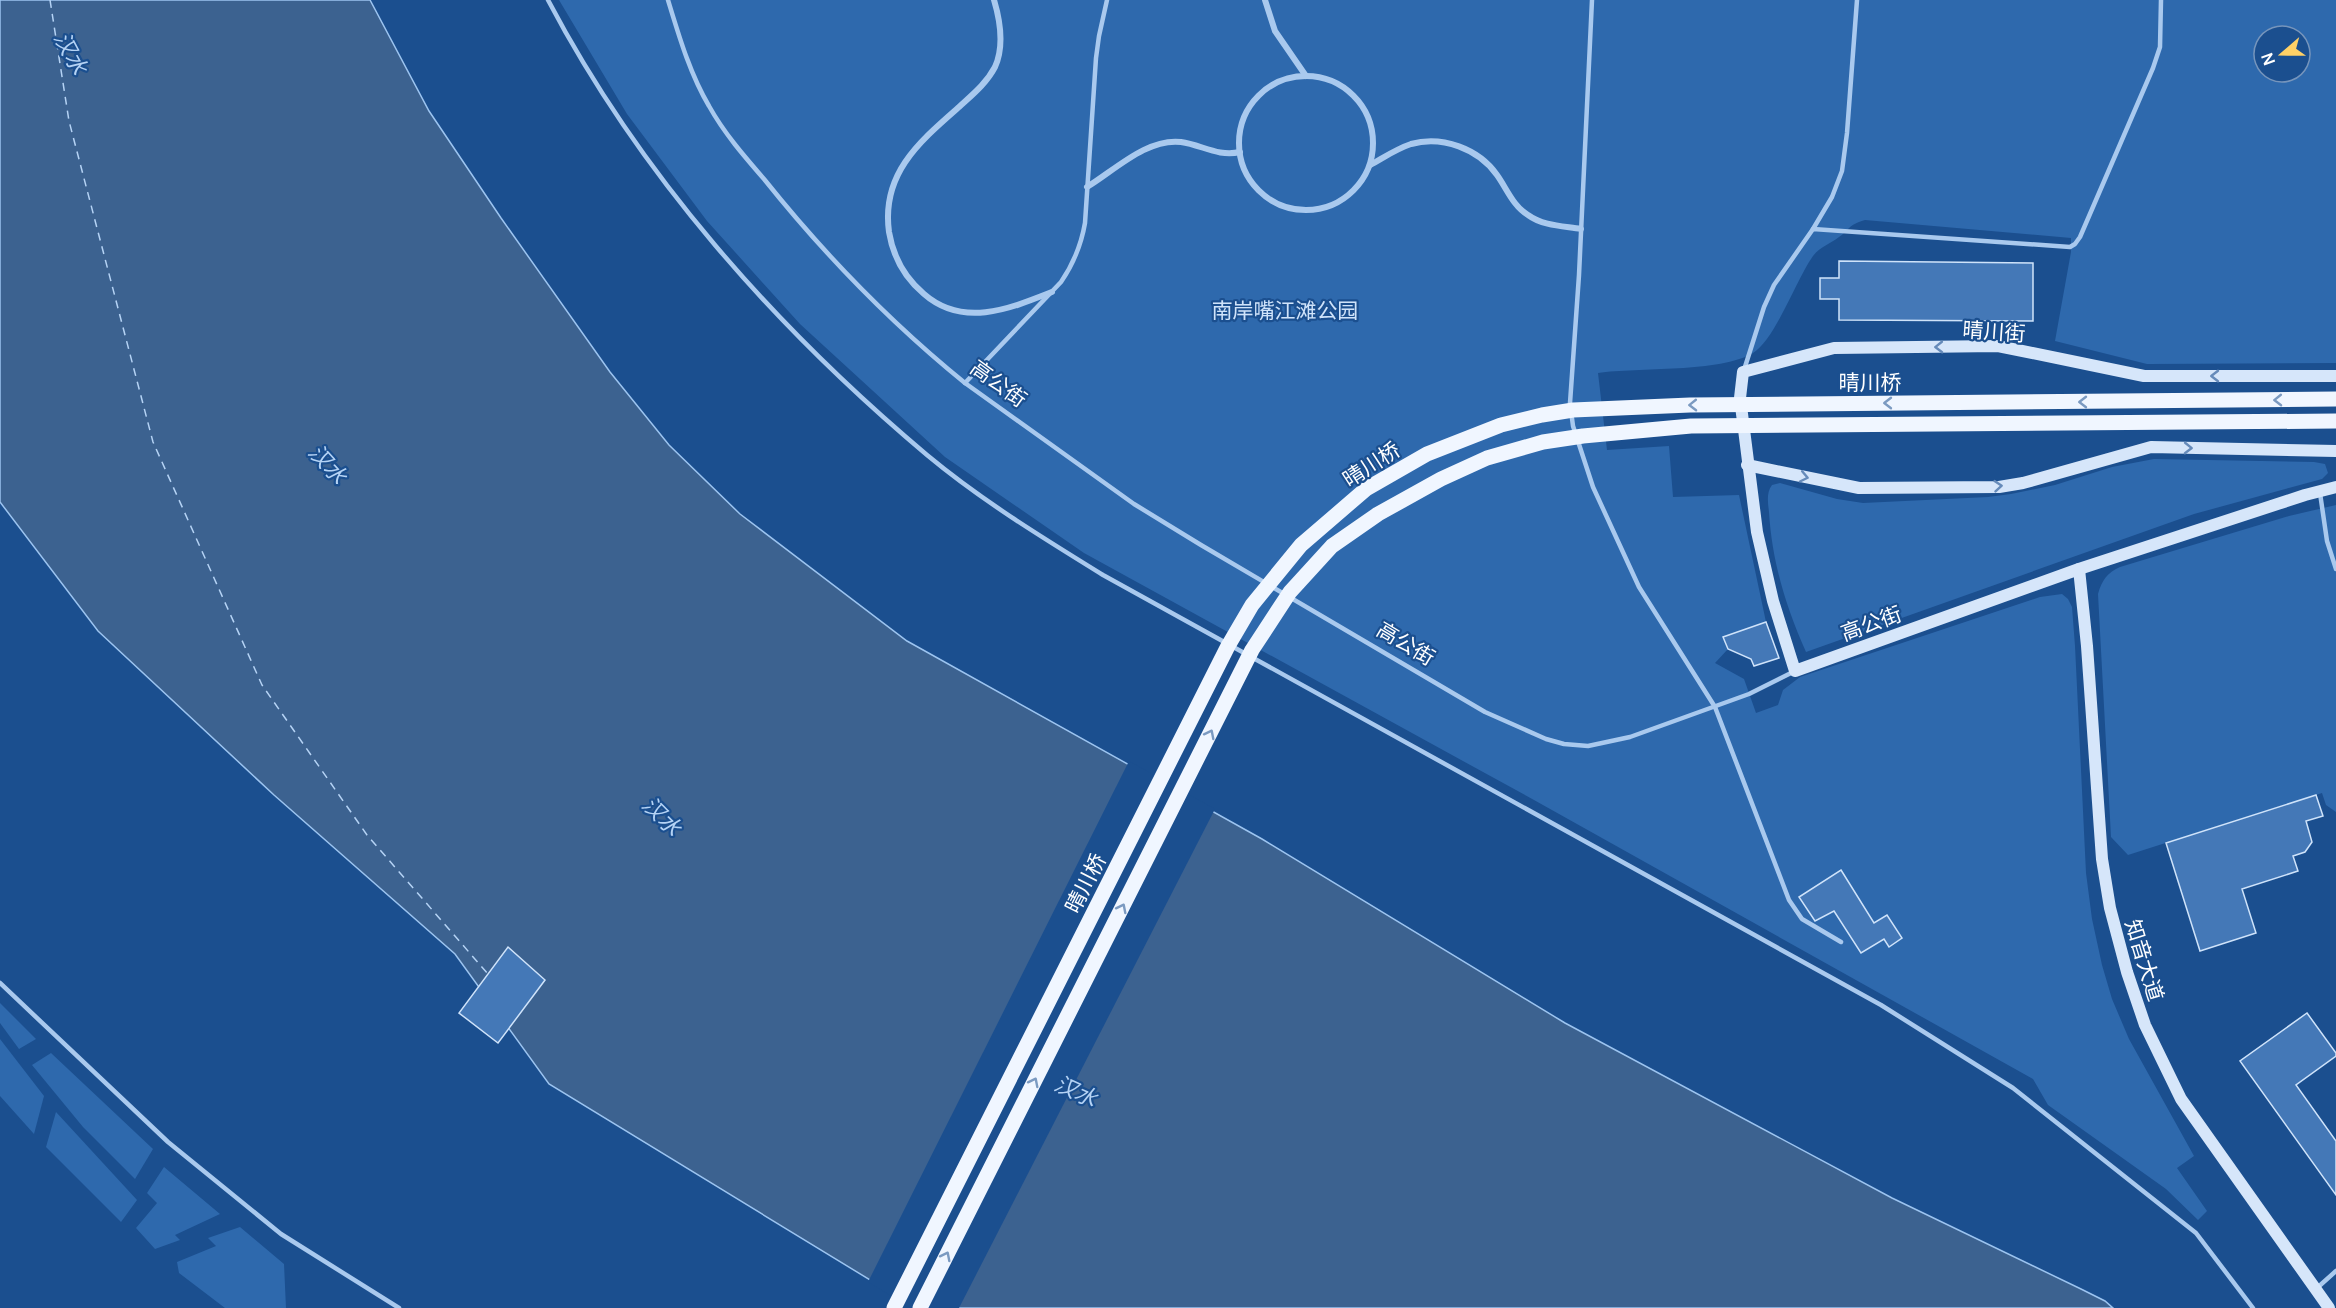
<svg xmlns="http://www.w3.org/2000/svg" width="2336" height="1308" font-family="Manrope,'Noto Sans SC',sans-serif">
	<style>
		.green { fill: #2e69ad; fill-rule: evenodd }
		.water { fill: #3c6290; stroke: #9cc4f0; stroke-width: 1.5 }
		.pier { fill: #1b4f8f }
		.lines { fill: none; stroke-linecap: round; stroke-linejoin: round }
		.ferry { stroke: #b5d3f5; stroke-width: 1.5; stroke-dasharray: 8 6; stroke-linecap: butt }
		.building { fill: #4478b7; stroke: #cfe3fa; stroke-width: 1.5 }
		.lane { stroke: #a9c9ee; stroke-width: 4.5 }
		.street { stroke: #a9c9ee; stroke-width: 6 }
		.secondary { stroke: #d6e6fa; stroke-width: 12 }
		.primary-bridge { stroke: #f0f6ff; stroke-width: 15 }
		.oneway { stroke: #668bba }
		.oneway2 { stroke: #7b9ac1 }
		.labels { text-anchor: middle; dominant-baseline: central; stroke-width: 4.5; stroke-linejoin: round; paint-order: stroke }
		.park-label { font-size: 21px; fill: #cfe3fa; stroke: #1b4f8f }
		.street-label { font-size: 21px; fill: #fff; stroke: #1b4f8f }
		.water-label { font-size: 22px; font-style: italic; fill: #b5d3f5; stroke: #1b4f8f }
	</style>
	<rect width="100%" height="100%" fill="#1b4f8f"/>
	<g class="green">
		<path d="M559,0H2336V363L2147,364L2055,341L2071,252V238L1865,220C1846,226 1852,228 1839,237C1830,244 1821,246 1813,256C1796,280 1775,340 1753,353C1720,373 1638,367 1598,373L1607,450L1669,446L1673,497L1739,495L1766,622L1724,637L1728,649L1715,663L1744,679L1756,713L1778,705L1783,690L1800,677L2040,597L2062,594L2068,599L2072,607L2075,646L2086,873L2092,919L2102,965L2112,999L2129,1039L2194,1156L2177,1168L2207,1211L2198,1220L2166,1189L2048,1105L2033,1079L1534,800L1084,553L945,457L800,324L707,221L627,114ZM2264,36H2300V72H2264Z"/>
		<path d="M2154,459L2314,462L2325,464L2328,473L2322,479L2194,514L1806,652C1786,607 1772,562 1769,512C1768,503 1766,493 1772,485L1780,483L1837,499L1863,503L1988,497L2011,494L2055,485L2112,467Z"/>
		<path d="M2336,505V812L2326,805L2322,793L2128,855L2111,837L2098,594C2102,580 2107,573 2120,567L2289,516Z"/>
		<polygon points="0,1003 36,1039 19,1049 0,1023"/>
		<polygon points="0,1039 44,1096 34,1134 0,1096"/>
		<polygon points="51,1053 153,1149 135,1179 83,1127 32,1065"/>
		<polygon points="56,1112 137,1200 121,1222 46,1147"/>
		<polygon points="164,1167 220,1214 175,1235 180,1240 155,1249 136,1228 157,1203 147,1193"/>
		<polygon points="240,1227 284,1264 286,1308 225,1308 179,1273 177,1262 216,1246 208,1238"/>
	</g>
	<polygon class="water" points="0,0 370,0 429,111 501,218 610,372 669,445 740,514 907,641 1262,839 1565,1023 1892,1198 2081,1289 2105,1301 2113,1308 916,1308 549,1084 455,954 274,795 98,631 0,502"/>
	<polygon class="pier" points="1129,761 1215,809 959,1308 911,1308 868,1282"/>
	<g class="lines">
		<polyline class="ferry" points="50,0 69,121 153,442 262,685 367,835 488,974"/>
	</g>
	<g class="building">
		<polygon points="1839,261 2033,263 2033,321 1839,320 1839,299 1820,299 1820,278 1839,278"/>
		<polygon points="1766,622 1779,658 1754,666 1751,659 1728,649 1723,637"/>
		<polygon points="2316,795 2323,816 2306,821 2312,842 2305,852 2293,856 2298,871 2242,889 2256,933 2200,951 2166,843"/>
		<polygon points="1841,870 1874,923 1887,915 1902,938 1889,947 1884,939 1861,953 1834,911 1815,921 1799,897"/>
		<polygon points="508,947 545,980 498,1043 459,1013"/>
		<polygon points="2307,1013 2336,1053 2336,1056 2296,1085 2336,1141 2336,1195 2240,1061"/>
	</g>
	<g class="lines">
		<g class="lane">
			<path d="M548,0C640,175 776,328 927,455C981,500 1043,538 1103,575L1881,1005L2013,1088L2196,1233L2253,1308"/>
			<path d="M668,0C679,36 690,74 709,106C724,133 744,156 764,179C824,254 891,323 965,383L1134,504L1201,545L1485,712L1546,739L1564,744L1588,746L1630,737L1749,694L1795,671"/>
			<polyline points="1592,0 1579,275 1570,403 1573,426 1593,487 1639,587 1715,707 1789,900 1802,919 1841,942"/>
			<polyline points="1813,229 1832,197 1842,171 1847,133 1857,0"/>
			<polyline points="1744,370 1764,307 1774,285 1813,229 2070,247 2075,244 2080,237 2153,68 2160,47 2161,0"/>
			<path d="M965,383L1061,282C1074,263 1081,246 1085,223L1096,58L1099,36L1107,0"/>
			<polyline points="2320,493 2327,541 2336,569"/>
			<polyline points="0,983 168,1142 281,1234 399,1308"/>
			<polyline points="2317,1288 2336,1271"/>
		</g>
		<g class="street">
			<path d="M994,0C1000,20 1004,47 995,67C986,84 972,95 959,107C919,142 881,174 889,232C893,256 905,278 924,294C963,328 1009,309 1052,292"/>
			<polyline points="1265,0 1275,31 1306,76"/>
			<circle cx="1306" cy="143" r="67"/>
			<path d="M1370,165C1383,158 1396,149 1411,144C1442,135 1479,149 1497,175C1507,189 1513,206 1528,215C1543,226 1563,226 1581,229"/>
			<path d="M1087,187C1115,170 1147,138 1181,142C1202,145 1218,157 1240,152"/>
		</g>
		<g class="secondary">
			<polyline points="2336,376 2144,376 1998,346 1834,348 1743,372 1740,398 1757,532 1773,601 1795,671 2079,569 2305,495 2336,487"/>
			<polyline points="1747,465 1859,488 1999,487 2023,483 2151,447 2336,451"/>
			<polyline points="2079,569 2087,646 2102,859 2110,908 2127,972 2145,1025 2181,1099 2329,1308"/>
		</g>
		<g class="primary-bridge">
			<polyline points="894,1308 1228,646 1252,605 1301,545 1366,489 1427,454 1501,425 1542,415 1573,410 1690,405 2336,399"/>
			<polyline points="920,1308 1252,650 1290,592 1332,546 1378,514 1441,479 1487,458 1543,442 1583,436 1691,426 2336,421"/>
		</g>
	</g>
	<defs><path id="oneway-chevron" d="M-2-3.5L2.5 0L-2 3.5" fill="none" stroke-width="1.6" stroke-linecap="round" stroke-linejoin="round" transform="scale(1.5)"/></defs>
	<g class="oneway">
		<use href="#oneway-chevron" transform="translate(1939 347) rotate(179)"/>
		<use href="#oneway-chevron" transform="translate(2215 376) rotate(-180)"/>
		<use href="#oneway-chevron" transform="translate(2188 448) rotate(1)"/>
		<use href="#oneway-chevron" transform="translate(1804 477) rotate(12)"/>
		<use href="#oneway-chevron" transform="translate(1998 486) rotate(-5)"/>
	</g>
	<g class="oneway2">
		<use href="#oneway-chevron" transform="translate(2278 400) rotate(179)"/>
		<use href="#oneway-chevron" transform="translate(2083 402) rotate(180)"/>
		<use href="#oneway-chevron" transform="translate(1888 403) rotate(180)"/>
		<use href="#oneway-chevron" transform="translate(1693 405) rotate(179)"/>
		<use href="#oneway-chevron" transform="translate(1210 734) rotate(-63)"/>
		<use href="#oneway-chevron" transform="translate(1122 908) rotate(-63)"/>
		<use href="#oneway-chevron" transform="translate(1034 1082) rotate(-63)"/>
		<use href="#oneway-chevron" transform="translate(946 1256) rotate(-63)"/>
	</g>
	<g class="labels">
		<g class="park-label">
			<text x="1285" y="310">南岸嘴江滩公园</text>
		</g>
		<g class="street-label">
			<text transform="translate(1994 331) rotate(4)">晴川街</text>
			<text x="1870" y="382">晴川桥</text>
			<text transform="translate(999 383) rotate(36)">高公街</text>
			<text transform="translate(1371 464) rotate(-33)">晴川桥</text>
			<text transform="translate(1871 623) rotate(-20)">高公街</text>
			<text transform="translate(1406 643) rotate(31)">高公街</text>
			<text transform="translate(1085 883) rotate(-63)">晴川桥</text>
			<text transform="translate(2145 960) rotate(73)">知音大道</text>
		</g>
		<g class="water-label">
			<text transform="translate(71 53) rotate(62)">汉水</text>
			<text transform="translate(328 464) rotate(48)">汉水</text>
			<text transform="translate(662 816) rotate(45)">汉水</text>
			<text transform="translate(1076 1091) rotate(25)">汉水</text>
		</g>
	</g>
	<g transform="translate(2282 54) rotate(250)"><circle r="28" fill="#1b4f8f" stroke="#7695bc" stroke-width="1.5"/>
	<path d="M0-4.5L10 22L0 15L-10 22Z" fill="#ffd166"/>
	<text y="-9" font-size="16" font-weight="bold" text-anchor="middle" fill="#ffffff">N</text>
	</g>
</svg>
